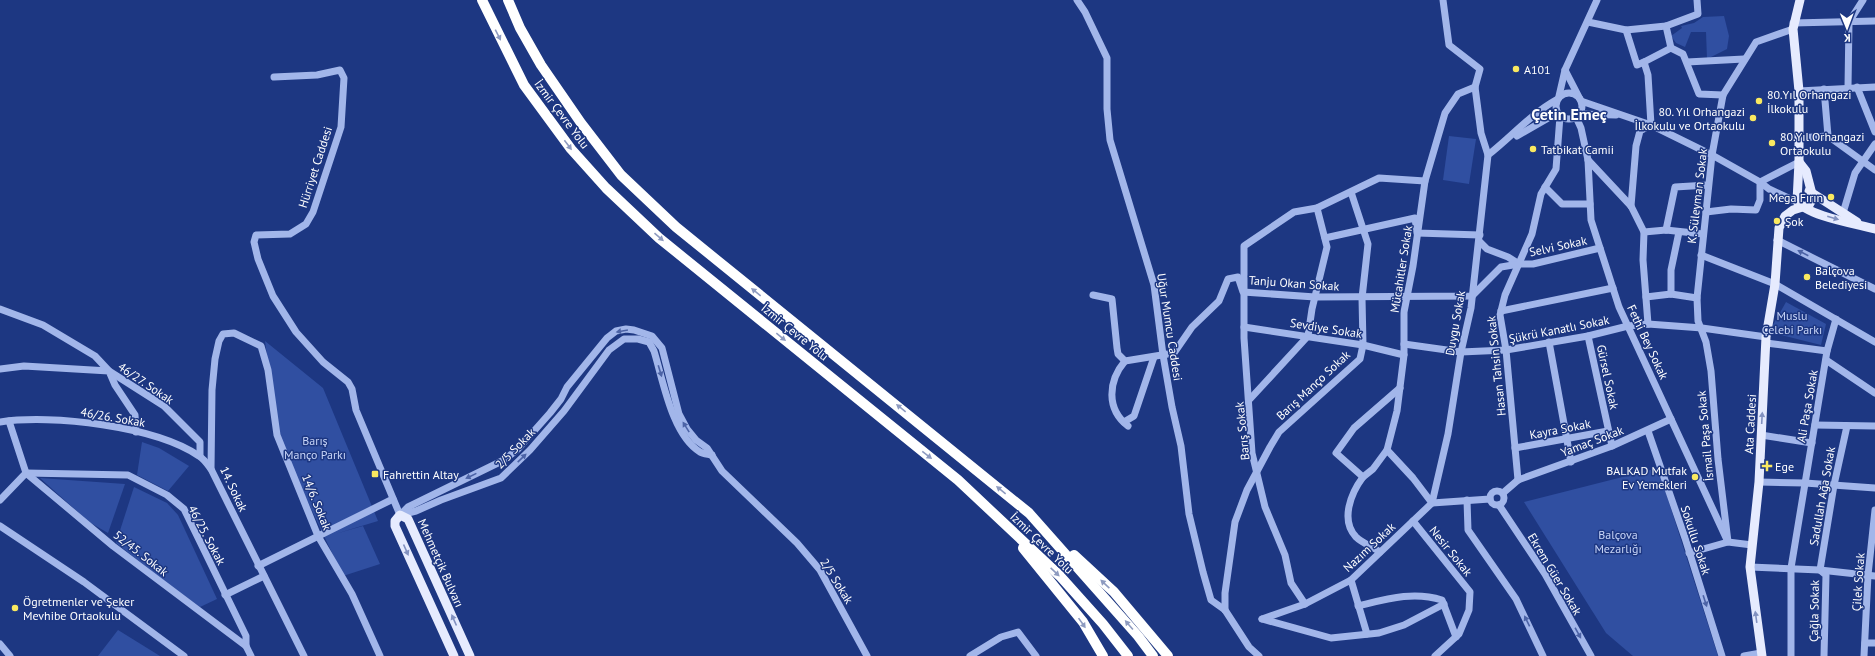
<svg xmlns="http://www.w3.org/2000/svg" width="1875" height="656" font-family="'PT Sans',sans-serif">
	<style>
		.green { fill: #304fa1 }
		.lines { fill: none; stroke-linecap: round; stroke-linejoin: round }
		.minor { stroke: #a2b6ea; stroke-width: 7 }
		.major { stroke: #e6ebfe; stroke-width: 9 }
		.highway { stroke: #fff; stroke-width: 10 }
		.oneway { fill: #8e9bc0 }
		.oneway2 { fill: #8291c0 }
		.oneway3 { fill: #4c63a6 }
		.poi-dot { fill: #fae960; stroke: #1d3782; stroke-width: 1.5 }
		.labels { text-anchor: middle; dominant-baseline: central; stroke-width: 3; stroke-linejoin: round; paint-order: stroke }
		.poi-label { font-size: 12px; fill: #fff; stroke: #1d3782; text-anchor: start }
		.street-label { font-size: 12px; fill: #fff; stroke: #1d3782 }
		.park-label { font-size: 12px; fill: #c7d4f7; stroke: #1d3782 }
		.district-label { font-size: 16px; font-weight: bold; fill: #fff; stroke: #1d3782 }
	</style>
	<rect width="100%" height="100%" fill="#1d3782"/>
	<g class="green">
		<polygon points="1724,16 1729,36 1727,49 1707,59 1706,32 1691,32 1685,47 1676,43 1671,36 1682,28 1681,26 1694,23 1703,17"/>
		<polygon points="1449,136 1476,139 1469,184 1443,180"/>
		<polygon points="1786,302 1826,324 1821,345 1777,334 1773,325"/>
		<polygon points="265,341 323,388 378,521 335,534 363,526 380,564 343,576 287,458 278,435"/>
		<polygon points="142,442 159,448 189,466 168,491 137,475"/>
		<polygon points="1658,468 1718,656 1633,656 1606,633 1524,502"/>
		<polygon points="40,478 125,484 108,533 89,522"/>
		<polygon points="134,487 167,503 178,515 217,599 200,607 172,587 116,543"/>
		<polygon points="118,630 160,656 98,656"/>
	</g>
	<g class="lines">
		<g class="minor">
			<polyline points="1077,0 1085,12 1107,58 1107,109 1110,140 1154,285 1163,355 1172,407 1181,446 1189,514 1203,572 1211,600 1225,610 1249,647 1259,656"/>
			<polyline points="1443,0 1449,45 1480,69 1475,87 1481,133 1488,155"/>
			<polyline points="1588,22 1626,30 1666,26 1698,14 1697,0"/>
			<polyline points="1793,23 1875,21"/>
			<polyline points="1666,26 1671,48"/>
			<polyline points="1626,30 1637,65 1644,62"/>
			<polyline points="1687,62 1744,59"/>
			<polyline points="1565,70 1581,101 1651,125 1712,155 1760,182 1760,200 1756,210 1731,209 1706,212"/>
			<polyline points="274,77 317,75 340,70 344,78 341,127 313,212 306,224 290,234 256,235 254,242 258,259 273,296 296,332 323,362 348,382 352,389 356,410 400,515"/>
			<polyline points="1848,87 1849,22 1863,0"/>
			<polyline points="1857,87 1875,132"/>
			<polyline points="1824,89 1828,136 1875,170"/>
			<polyline points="1799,91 1875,87"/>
			<circle cx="1569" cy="106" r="13"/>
			<polyline points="1559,96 1565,70 1597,0"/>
			<polyline points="1579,114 1616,115"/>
			<polyline points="1576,117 1581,128 1588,160 1591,220 1619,307 1728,542 1752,545"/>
			<polyline points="1517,136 1557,113"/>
			<polyline points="1799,138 1828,136"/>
			<polyline points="1588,160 1631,206 1644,232 1666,230 1703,234"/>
			<polyline points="1545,187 1562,204 1590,204"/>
			<polyline points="1799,203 1769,189 1760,182 1799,162"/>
			<polyline points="1631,206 1636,146 1640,131 1651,125 1648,75 1644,62 1671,48 1683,54 1699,94 1723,95"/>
			<polyline points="1843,213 1855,173 1875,144"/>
			<polyline points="1666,230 1675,187 1708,185"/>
			<polyline points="1644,232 1643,260 1648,324"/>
			<polyline points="1325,238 1415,218 1417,233 1480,235"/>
			<polyline points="1777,240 1875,289"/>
			<polyline points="1480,242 1487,249 1508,257 1519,264 1533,264 1600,248"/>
			<polyline points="1701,255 1775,284 1875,342"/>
			<polyline points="1671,294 1671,270 1679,232"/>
			<polyline points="1093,295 1112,299 1117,348 1118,354 1125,361 1174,353 1192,327 1219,301 1228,279 1238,277 1243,292 1315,297 1472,296 1501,267 1519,264"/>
			<polyline points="1646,297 1671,294 1697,298"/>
			<polyline points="0,309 43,325 95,356 109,371 164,406 200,442 200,456"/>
			<polyline points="1501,311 1613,288"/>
			<polyline points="1244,327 1363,345 1404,355"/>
			<polyline points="1588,336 1612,446"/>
			<polyline points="1549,342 1571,462"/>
			<polyline points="1766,343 1827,351"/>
			<polyline points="1404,344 1461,352 1506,350 1588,336 1628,326 1648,324 1702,328 1766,337"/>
			<polyline points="1826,360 1875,393"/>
			<path d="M1125,361C1108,381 1106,409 1128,426"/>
			<polyline points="0,369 24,366 109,371 115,385 135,415 136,432"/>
			<polyline points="1250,399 1308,336 1312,309 1327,247 1317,208"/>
			<polyline points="9,421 26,473"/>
			<path d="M0,422C52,414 155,426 199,456C204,459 208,465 211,469"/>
			<polyline points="1124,422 1134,416 1154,357"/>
			<polyline points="1815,425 1875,426"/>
			<polyline points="1648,431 1685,538 1722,656"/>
			<polyline points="1761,435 1812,443"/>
			<polyline points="1515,448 1608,431"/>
			<polyline points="1387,450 1373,469 1363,477 1336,453 1354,428 1400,388"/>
			<polyline points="26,473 128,475 167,495 184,509 246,636 246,646 251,656"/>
			<polyline points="26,473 113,546 246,646"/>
			<path d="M1363,477C1351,493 1340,520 1356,537C1362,543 1373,547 1380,552"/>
			<polyline points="1518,480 1506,350 1500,315 1505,295 1532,234 1541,194 1556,169 1560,116"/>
			<polyline points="1759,482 1805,483 1875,488"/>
			<circle cx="1497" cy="498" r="7"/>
			<polyline points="1503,493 1518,480 1612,446 1671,419"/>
			<polyline points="0,500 26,473"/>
			<polyline points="1467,500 1468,530 1516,599 1543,656"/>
			<polyline points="1432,503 1413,478 1387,450 1397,411 1404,355 1404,312 1413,266 1425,181 1445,113 1458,94 1475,87"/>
			<path d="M1432,503L1448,434L1461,352L1471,308L1488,155C1511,137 1531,114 1556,100"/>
			<polyline points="1499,505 1545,574 1591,656"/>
			<polyline points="400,515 408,507 504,460 518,449 550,413 561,399 567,387 607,338 616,331 626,329 634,330 652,336 662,348 679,414 687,429 696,440 707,448 722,471 797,543 820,570 867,656"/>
			<path d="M400,515L416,511L441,500L501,478L530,450L564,411L609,350L624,339H638L649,342L654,351C663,380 672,435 700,452C703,454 708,454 712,455"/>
			<polyline points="1413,521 1470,592 1469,610 1459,634 1435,656"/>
			<polyline points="0,526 84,582 184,656"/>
			<polyline points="1689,553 1728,542 1718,459 1711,371 1706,342 1698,321 1697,298 1712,155 1723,95 1756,42 1793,29"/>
			<polyline points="258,566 393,499"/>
			<polyline points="1750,567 1820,570 1875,576"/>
			<polyline points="1351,580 1367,634"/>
			<polyline points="225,595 264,576"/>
			<polyline points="1305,604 1291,583 1285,555 1265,507 1252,453 1244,338 1244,246 1294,212 1317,208 1379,178 1425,181"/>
			<path d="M1358,606C1387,599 1413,591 1442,600L1456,637"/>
			<polyline points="1225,610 1225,593 1235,522 1247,490 1270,447 1279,432 1360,359 1363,345 1362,298 1368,244 1351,192"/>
			<polyline points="1262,619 1305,604 1351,580 1432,503 1490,499"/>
			<polyline points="1262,619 1331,638 1379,633 1404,625 1444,604"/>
			<polyline points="1865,643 1875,643"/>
			<polyline points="0,644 10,656"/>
			<polyline points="304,656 211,469 212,390 215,359 219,341 223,334 234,333 261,346 268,370 277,435 318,536 352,594 380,656"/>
			<polyline points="970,656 1001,637 1018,632 1036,656"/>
			<polyline points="1744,656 1761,653"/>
			<polyline points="1791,656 1791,568 1827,351 1836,319"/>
			<polyline points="1824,656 1826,575 1820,570 1834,485 1847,426"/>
			<polyline points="1864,656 1868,575 1875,510"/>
		</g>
		<g class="major">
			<path d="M1800,0L1793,29L1799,91V162L1797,201C1807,216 1857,224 1875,229"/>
			<polyline points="1809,191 1857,222"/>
			<polyline points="454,656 395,526 395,521 400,515 408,519 470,656"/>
			<polyline points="1762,656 1750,567 1759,482 1766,337 1775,284 1779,228 1785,216 1793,210 1809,205 1813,198 1806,171 1799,162"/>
		</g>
		<g class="highway">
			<polyline points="482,0 524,85 571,149 606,188 659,238 958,480 1060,576 1103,624 1128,656"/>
			<polyline points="508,0 520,28 541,65 581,123 621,175 676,227 1029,513 1138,636 1153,656"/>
			<polyline points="1023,548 1083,622 1103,656"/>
			<polyline points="1074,555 1114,592 1168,656"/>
		</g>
	</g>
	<defs><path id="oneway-solid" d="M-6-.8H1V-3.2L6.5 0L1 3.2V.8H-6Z"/></defs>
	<g class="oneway">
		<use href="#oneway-solid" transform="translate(498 35) rotate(63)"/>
		<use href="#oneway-solid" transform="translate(568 145) rotate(53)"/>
		<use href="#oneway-solid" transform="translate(659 237) rotate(41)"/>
		<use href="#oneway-solid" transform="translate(756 292) rotate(-141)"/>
		<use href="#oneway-solid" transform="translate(781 337) rotate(39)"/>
		<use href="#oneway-solid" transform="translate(901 408) rotate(-141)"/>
		<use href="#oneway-solid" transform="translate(927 455) rotate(38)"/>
		<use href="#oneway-solid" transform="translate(1001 490) rotate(-141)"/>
		<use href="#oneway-solid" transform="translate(1055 572) rotate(43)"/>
		<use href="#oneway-solid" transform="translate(1105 584) rotate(-137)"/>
		<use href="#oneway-solid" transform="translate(1082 623) rotate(55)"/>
		<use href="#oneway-solid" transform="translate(1129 625) rotate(-131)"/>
	</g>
	<g class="oneway2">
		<use href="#oneway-solid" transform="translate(1833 218) rotate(16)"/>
		<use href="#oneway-solid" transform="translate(1762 418) rotate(-87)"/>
		<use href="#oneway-solid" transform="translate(406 550) rotate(66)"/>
		<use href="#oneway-solid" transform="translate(1756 617) rotate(-98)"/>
		<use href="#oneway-solid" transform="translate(454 620) rotate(-114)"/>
	</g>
	<g class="oneway3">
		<use href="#oneway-solid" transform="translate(1803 253) rotate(-153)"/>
		<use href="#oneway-solid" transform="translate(622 331) rotate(170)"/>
		<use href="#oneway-solid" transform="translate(660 371) rotate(73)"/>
		<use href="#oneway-solid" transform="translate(686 427) rotate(-122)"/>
		<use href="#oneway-solid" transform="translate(522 458) rotate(-44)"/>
		<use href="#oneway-solid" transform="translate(471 476) rotate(154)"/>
		<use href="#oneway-solid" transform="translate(1705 601) rotate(72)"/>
		<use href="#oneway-solid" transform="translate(1527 621) rotate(-116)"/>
		<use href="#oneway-solid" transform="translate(1578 633) rotate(61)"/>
	</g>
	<g class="poi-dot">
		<circle cx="1516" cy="69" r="4"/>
		<circle cx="1759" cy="101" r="4"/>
		<circle cx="1753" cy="118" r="4"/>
		<circle cx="1772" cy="143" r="4"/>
		<circle cx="1533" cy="149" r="4"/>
		<circle cx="1831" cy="197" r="4"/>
		<circle cx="1777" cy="221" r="4"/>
		<circle cx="1807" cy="277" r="4"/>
		<path d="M1765 460h4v4h4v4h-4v4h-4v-4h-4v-4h4z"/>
		<rect x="371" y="470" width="8" height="8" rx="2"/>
		<circle cx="1695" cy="477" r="4"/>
		<circle cx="15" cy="608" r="4"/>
	</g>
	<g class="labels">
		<g class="poi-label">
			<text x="1524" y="69">A101</text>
			<text x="1767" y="94">80.Yıl Orhangazi<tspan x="1767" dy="14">İlkokulu</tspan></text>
			<text x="1745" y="111" text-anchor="end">80. Yıl Orhangazi<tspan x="1745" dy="14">İlkokulu ve Ortaokulu</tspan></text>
			<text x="1780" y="136">80.Yıl Orhangazi<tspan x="1780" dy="14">Ortaokulu</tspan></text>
			<text x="1541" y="149">Tatbikat Camii</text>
			<text x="1823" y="197" text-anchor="end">Mega Fırın</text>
			<text x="1785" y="221">Şok</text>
			<text x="1815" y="270">Balçova<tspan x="1815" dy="14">Belediyesi</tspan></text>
			<text x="1775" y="466">Ege</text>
			<text x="1687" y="470" text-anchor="end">BALKAD Mutfak<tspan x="1687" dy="14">Ev Yemekleri</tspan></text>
			<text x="383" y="474">Fahrettin Altay</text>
			<text x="23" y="601">Ögretmenler ve Şeker<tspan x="23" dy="14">Mevhibe Ortaokulu</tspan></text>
		</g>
		<g class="street-label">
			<text transform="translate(562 114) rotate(53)">İzmir Çevre Yolu</text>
			<text transform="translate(315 167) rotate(-72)">Hürriyet Caddesi</text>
			<text transform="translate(1697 196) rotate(-83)">K. Süleyman Sokak</text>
			<text transform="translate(1558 246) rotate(-12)">Selvi Sokak</text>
			<text transform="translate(1401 269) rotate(-81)">Mücahitler Sokak</text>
			<text transform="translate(1294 283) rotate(4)">Tanju Okan Sokak</text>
			<text transform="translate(1455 323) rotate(-80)">Duygu Sokak</text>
			<text transform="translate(1170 327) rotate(81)">Uğur Mumcu Caddesi</text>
			<text transform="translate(1326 328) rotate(9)">Sevdiye Sokak</text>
			<text transform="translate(1559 329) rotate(-11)">Şükrü Kanatlı Sokak</text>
			<text transform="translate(795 332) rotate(39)">İzmir Çevre Yolu</text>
			<text transform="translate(1648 342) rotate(65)">Fethi Bey Sokak</text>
			<text transform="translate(1496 366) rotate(-96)">Hasan Tahsin Sokak</text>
			<text transform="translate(1608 377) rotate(78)">Gürsel Sokak</text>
			<text transform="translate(146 383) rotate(34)">46/27. Sokak</text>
			<text transform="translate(1313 385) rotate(-43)">Barış Manço Sokak</text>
			<text transform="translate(1807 406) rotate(-80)">Ali Paşa Sokak</text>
			<text transform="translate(113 417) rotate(10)">46/26. Sokak</text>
			<text transform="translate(1750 424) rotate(-87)">Ata Caddesi</text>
			<text transform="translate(1560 429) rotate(-11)">Kayra Sokak</text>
			<text transform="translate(1242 431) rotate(-96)">Barış Sokak</text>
			<text transform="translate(1705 436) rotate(-95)">İsmail Paşa Sokak</text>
			<text transform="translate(1592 441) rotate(-21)">Yamaç Sokak</text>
			<text transform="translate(515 448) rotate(-46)">2/5 Sokak</text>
			<text transform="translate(234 489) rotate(65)">14. Sokak</text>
			<text transform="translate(1822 496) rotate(-80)">Sadullah Ağa Sokak</text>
			<text transform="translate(317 502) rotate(68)">14/6. Sokak</text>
			<text transform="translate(207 535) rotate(62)">46/25. Sokak</text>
			<text transform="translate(1696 540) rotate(72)">Sokullu Sokak</text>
			<text transform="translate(1042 543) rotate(44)">İzmir Çevre Yolu</text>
			<text transform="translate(1369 547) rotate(-43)">Nazım Sokak</text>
			<text transform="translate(1451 551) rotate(51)">Nesir Sokak</text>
			<text transform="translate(141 553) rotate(38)">52/45. Sokak</text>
			<text transform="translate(441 563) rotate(66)">Mehmetçik Bulvarı</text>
			<text transform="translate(1555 574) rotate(59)">Ekrem Güer Sokak</text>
			<text transform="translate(837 581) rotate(58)">2/5 Sokak</text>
			<text transform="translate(1858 582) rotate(-86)">Çilek Sokak</text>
			<text transform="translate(1814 611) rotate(-89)">Çağla Sokak</text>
		</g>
		<g class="park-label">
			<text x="1792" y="315">Muslu<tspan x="1792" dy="14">Çelebi Parkı</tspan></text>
			<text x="315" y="440">Barış<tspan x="315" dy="14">Manço Parkı</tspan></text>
			<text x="1618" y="534">Balçova<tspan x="1618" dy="14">Mezarlığı</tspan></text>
		</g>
		<g class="district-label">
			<text x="1569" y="114">Çetin Emeç</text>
		</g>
	</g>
	<g transform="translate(1847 28) rotate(179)" stroke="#1d3782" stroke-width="3" paint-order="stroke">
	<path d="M0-3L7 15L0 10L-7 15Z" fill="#ffffff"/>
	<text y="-6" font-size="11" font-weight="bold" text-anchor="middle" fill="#ffffff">K</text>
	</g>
</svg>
